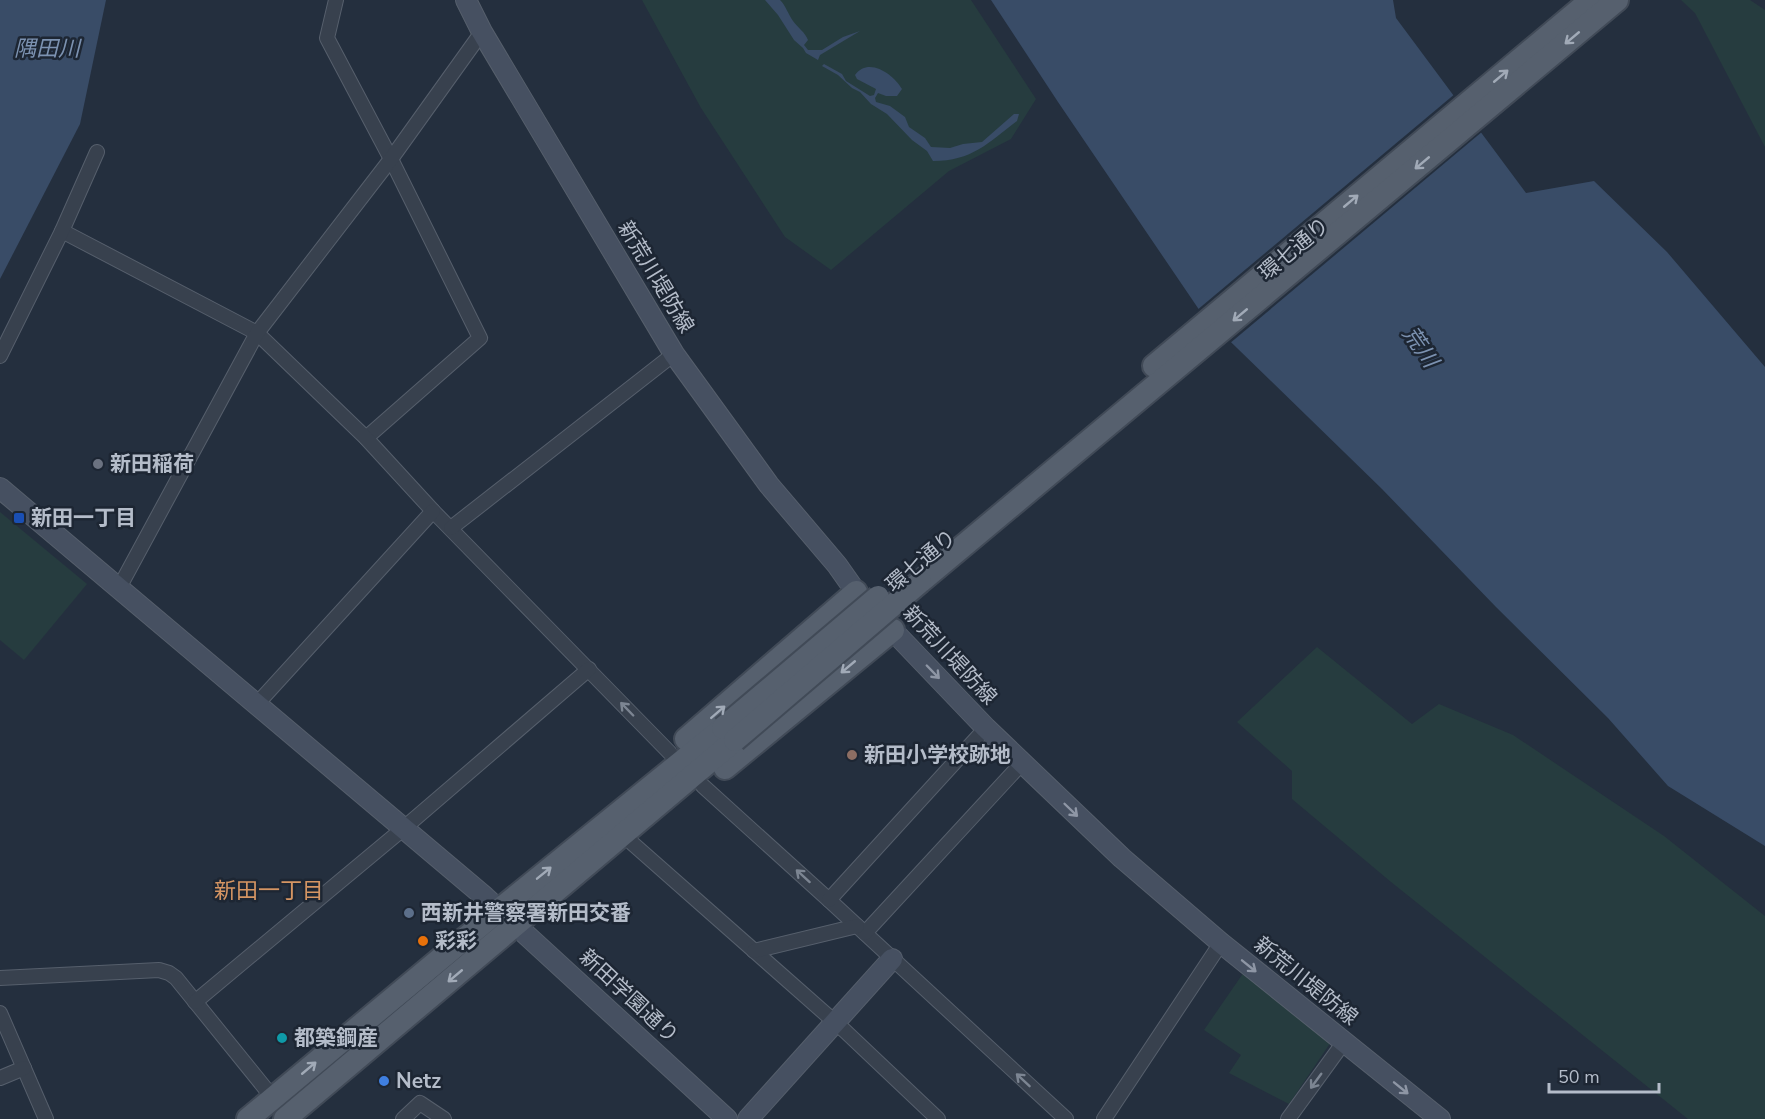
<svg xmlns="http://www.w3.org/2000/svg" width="1765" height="1119" font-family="'Nunito Sans','Noto Sans JP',sans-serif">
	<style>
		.green { fill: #263c3f }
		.water { fill: #394c67 }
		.pier { fill: #242f3e }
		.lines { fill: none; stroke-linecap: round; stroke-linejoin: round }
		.street-casing { stroke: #565f6c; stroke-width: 16 }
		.secondary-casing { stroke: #565f6c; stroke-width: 22 }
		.primary-casing { stroke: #414a57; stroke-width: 26 }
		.street { stroke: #38414e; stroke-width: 14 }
		.secondary { stroke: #465061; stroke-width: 20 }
		.primary { stroke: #56606e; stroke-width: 22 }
		.primary-bridge-casing { stroke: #414a57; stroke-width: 26; stroke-linecap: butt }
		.primary-bridge { stroke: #56606e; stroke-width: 22 }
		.oneway { stroke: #a1aab7 }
		.oneway2 { stroke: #8e96a5 }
		.oneway3 { stroke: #7c8592 }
		.worship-dot { fill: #6b7280; stroke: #1d2633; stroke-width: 2 }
		.transit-dot { fill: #1a4fb4; stroke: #1d2633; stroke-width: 2 }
		.education-dot { fill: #8d6e63; stroke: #1d2633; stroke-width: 2 }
		.service-dot { fill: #5c6f8a; stroke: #1d2633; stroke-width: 2 }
		.food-dot { fill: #e8710a; stroke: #1d2633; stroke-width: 2 }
		.culture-dot { fill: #0f9aa8; stroke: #1d2633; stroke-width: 2 }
		.shop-dot { fill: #3f7fe0; stroke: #1d2633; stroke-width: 2 }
		.labels { text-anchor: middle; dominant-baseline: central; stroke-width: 5; stroke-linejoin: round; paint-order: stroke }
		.street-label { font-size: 21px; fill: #b4bcc9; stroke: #1d2633 }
		.poi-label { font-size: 21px; font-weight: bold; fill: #b4bcc9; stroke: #1d2633; text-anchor: start }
		.water-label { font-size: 22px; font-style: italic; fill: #7c92b1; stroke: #1d2633 }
		.neighbourhood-label { font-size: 22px; fill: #d59563; stroke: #1d2633 }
	</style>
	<rect width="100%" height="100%" fill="#242f3e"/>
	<g class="green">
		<polygon points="642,0 971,0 1036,99 1011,139 949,171 831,270 785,237 701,108"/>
		<polygon points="1681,0 1750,0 1765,10 1765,147 1695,13"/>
		<polygon points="0,512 87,584 24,660 0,640"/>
		<polygon points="1317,647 1412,724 1439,704 1513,735 1664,836 1765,916 1765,1119 1688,1119 1391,882 1292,799 1292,771 1237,722"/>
		<polygon points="1244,972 1331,1042 1289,1104 1229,1073 1241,1055 1204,1030"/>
	</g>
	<g class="water">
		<polygon points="0,0 106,0 80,124 0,279"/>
		<path d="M765,0H780C786,6 788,14 793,21C798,28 805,32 808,40L804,45L808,50H822L843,37L860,31L820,55L818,60L806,53L803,48L794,40L778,15Z"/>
		<polygon points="991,0 1393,0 1396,18 1526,193 1594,181 1667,252 1765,367 1765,846 1668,786 1608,718 1496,607 1382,489 1202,314 1058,102"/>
		<path d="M824,64L842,74L846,81L870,96L874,95L876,89L857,79L855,75C869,56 894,75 902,89L897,96H886L878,93L875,98L876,102L890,106L905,117L909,127L925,138L931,147L950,148L963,144L982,142L1014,114H1019L1017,121C988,143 972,161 933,161L927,151L912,140L887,114L871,104L860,92L852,88L838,75L822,66Z"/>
	</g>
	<polygon class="pier" points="1456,93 1483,131 1229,344 1200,316 1196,311"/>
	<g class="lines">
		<g class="street-casing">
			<g id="street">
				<polyline points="336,0 327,38 391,159 480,338 366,438"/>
				<polyline points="62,231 257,333 366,438 433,511 670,753"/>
				<polyline points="0,356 62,231 97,152"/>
				<polyline points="451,528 674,354"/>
				<polyline points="119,588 257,333 391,159 482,32"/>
				<polyline points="256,705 433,511"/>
				<polyline points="703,786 829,900 1066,1119"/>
				<polyline points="632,843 845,1031 938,1119"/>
				<polyline points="829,900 986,728"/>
				<polyline points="865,933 1022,763"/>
				<polyline points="754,951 857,926"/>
				<polyline points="0,978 159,970 169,973 176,978 273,1098"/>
				<polyline points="195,1002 404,828 589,669"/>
				<polyline points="0,1013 46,1119"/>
				<polyline points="0,1078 24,1068"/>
				<polyline points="403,1119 420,1103 444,1119"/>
				<polyline points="1104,1119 1221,943"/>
				<polyline points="1288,1119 1344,1042"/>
			</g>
		</g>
		<g class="secondary-casing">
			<g id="secondary">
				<polyline points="466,0 482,32 674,354 769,485 837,565 856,592 986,728 1122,858 1221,943 1440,1119"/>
				<polyline points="0,488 485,897 727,1119"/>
				<polyline points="748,1119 892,959"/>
			</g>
		</g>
		<g class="primary-casing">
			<g id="primary">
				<polyline points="1154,366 1591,0"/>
				<polyline points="920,582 1617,0"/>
				<polyline points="686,739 856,592"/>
				<polyline points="725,768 893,630"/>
				<polyline points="248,1119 499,910 723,728"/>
				<polyline points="285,1119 735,740"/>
			</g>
		</g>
		<use href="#street" class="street"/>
		<use href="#secondary" class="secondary"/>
		<use href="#primary" class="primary"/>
		<g class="primary-bridge-casing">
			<g id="primary-bridge">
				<polyline points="723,728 878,597"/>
				<polyline points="735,740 920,582"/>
			</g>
		</g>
		<use href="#primary-bridge" class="primary-bridge"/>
	</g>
	<defs><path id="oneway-shaft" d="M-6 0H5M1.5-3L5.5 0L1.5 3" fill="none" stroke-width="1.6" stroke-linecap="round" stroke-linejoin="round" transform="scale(1.5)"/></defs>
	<g class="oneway">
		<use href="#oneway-shaft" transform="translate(1572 38) rotate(140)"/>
		<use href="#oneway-shaft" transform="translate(1501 76) rotate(-40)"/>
		<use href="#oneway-shaft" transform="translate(1422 163) rotate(140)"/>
		<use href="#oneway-shaft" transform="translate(1351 201) rotate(-40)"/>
		<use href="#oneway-shaft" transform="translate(1240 315) rotate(140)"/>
		<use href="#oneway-shaft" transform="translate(848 667) rotate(140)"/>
		<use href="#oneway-shaft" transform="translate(718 712) rotate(-41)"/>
		<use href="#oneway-shaft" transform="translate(544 873) rotate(-39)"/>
		<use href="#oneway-shaft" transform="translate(455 976) rotate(140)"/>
		<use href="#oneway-shaft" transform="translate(309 1068) rotate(-40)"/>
	</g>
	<g class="oneway2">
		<use href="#oneway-shaft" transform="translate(933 672) rotate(46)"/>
		<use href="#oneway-shaft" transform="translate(1071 810) rotate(44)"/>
		<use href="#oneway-shaft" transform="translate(1249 966) rotate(39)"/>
		<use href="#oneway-shaft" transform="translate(1401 1088) rotate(39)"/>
	</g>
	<g class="oneway3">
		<use href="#oneway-shaft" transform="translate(627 709) rotate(-134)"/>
		<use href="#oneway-shaft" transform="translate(803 876) rotate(-138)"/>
		<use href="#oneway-shaft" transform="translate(1023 1080) rotate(-137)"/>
		<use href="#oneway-shaft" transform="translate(1316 1081) rotate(126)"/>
	</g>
	<circle class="worship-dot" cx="98" cy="464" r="6"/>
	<rect class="transit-dot" x="13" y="512" width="12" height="12" rx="3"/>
	<circle class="education-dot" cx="852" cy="755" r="6"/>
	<circle class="service-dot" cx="409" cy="913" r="6"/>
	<circle class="food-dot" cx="423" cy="941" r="6"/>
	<circle class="culture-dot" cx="282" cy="1038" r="6"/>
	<circle class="shop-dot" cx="384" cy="1081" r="6"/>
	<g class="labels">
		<g class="street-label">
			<text transform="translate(1294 249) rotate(-40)">環七通り</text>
			<text transform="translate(656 277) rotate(59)">新荒川堤防線</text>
			<text transform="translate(921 561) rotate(-40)">環七通り</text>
			<text transform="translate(950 655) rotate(47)">新荒川堤防線</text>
			<text transform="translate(1306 981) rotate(39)">新荒川堤防線</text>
			<text transform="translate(629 996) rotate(43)">新田学園通り</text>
		</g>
		<g class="poi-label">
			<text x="110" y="464">新田稲荷</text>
			<text x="31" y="518">新田一丁目</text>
			<text x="864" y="755">新田小学校跡地</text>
			<text x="421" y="913">西新井警察署新田交番</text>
			<text x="435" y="941">彩彩</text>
			<text x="294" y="1038">都築鋼産</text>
			<text x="396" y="1081">Netz</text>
		</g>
		<g class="water-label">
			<text x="47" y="49">隅田川</text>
			<text transform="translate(1420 347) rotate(55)">荒川</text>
		</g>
		<g class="neighbourhood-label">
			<text x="269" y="891">新田一丁目</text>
		</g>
	</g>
	<path d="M1549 1083v9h110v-9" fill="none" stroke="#b4bcc9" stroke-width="3"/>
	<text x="1558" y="1083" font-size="18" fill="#b4bcc9" stroke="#1d2633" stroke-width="4.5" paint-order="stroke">50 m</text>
</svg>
